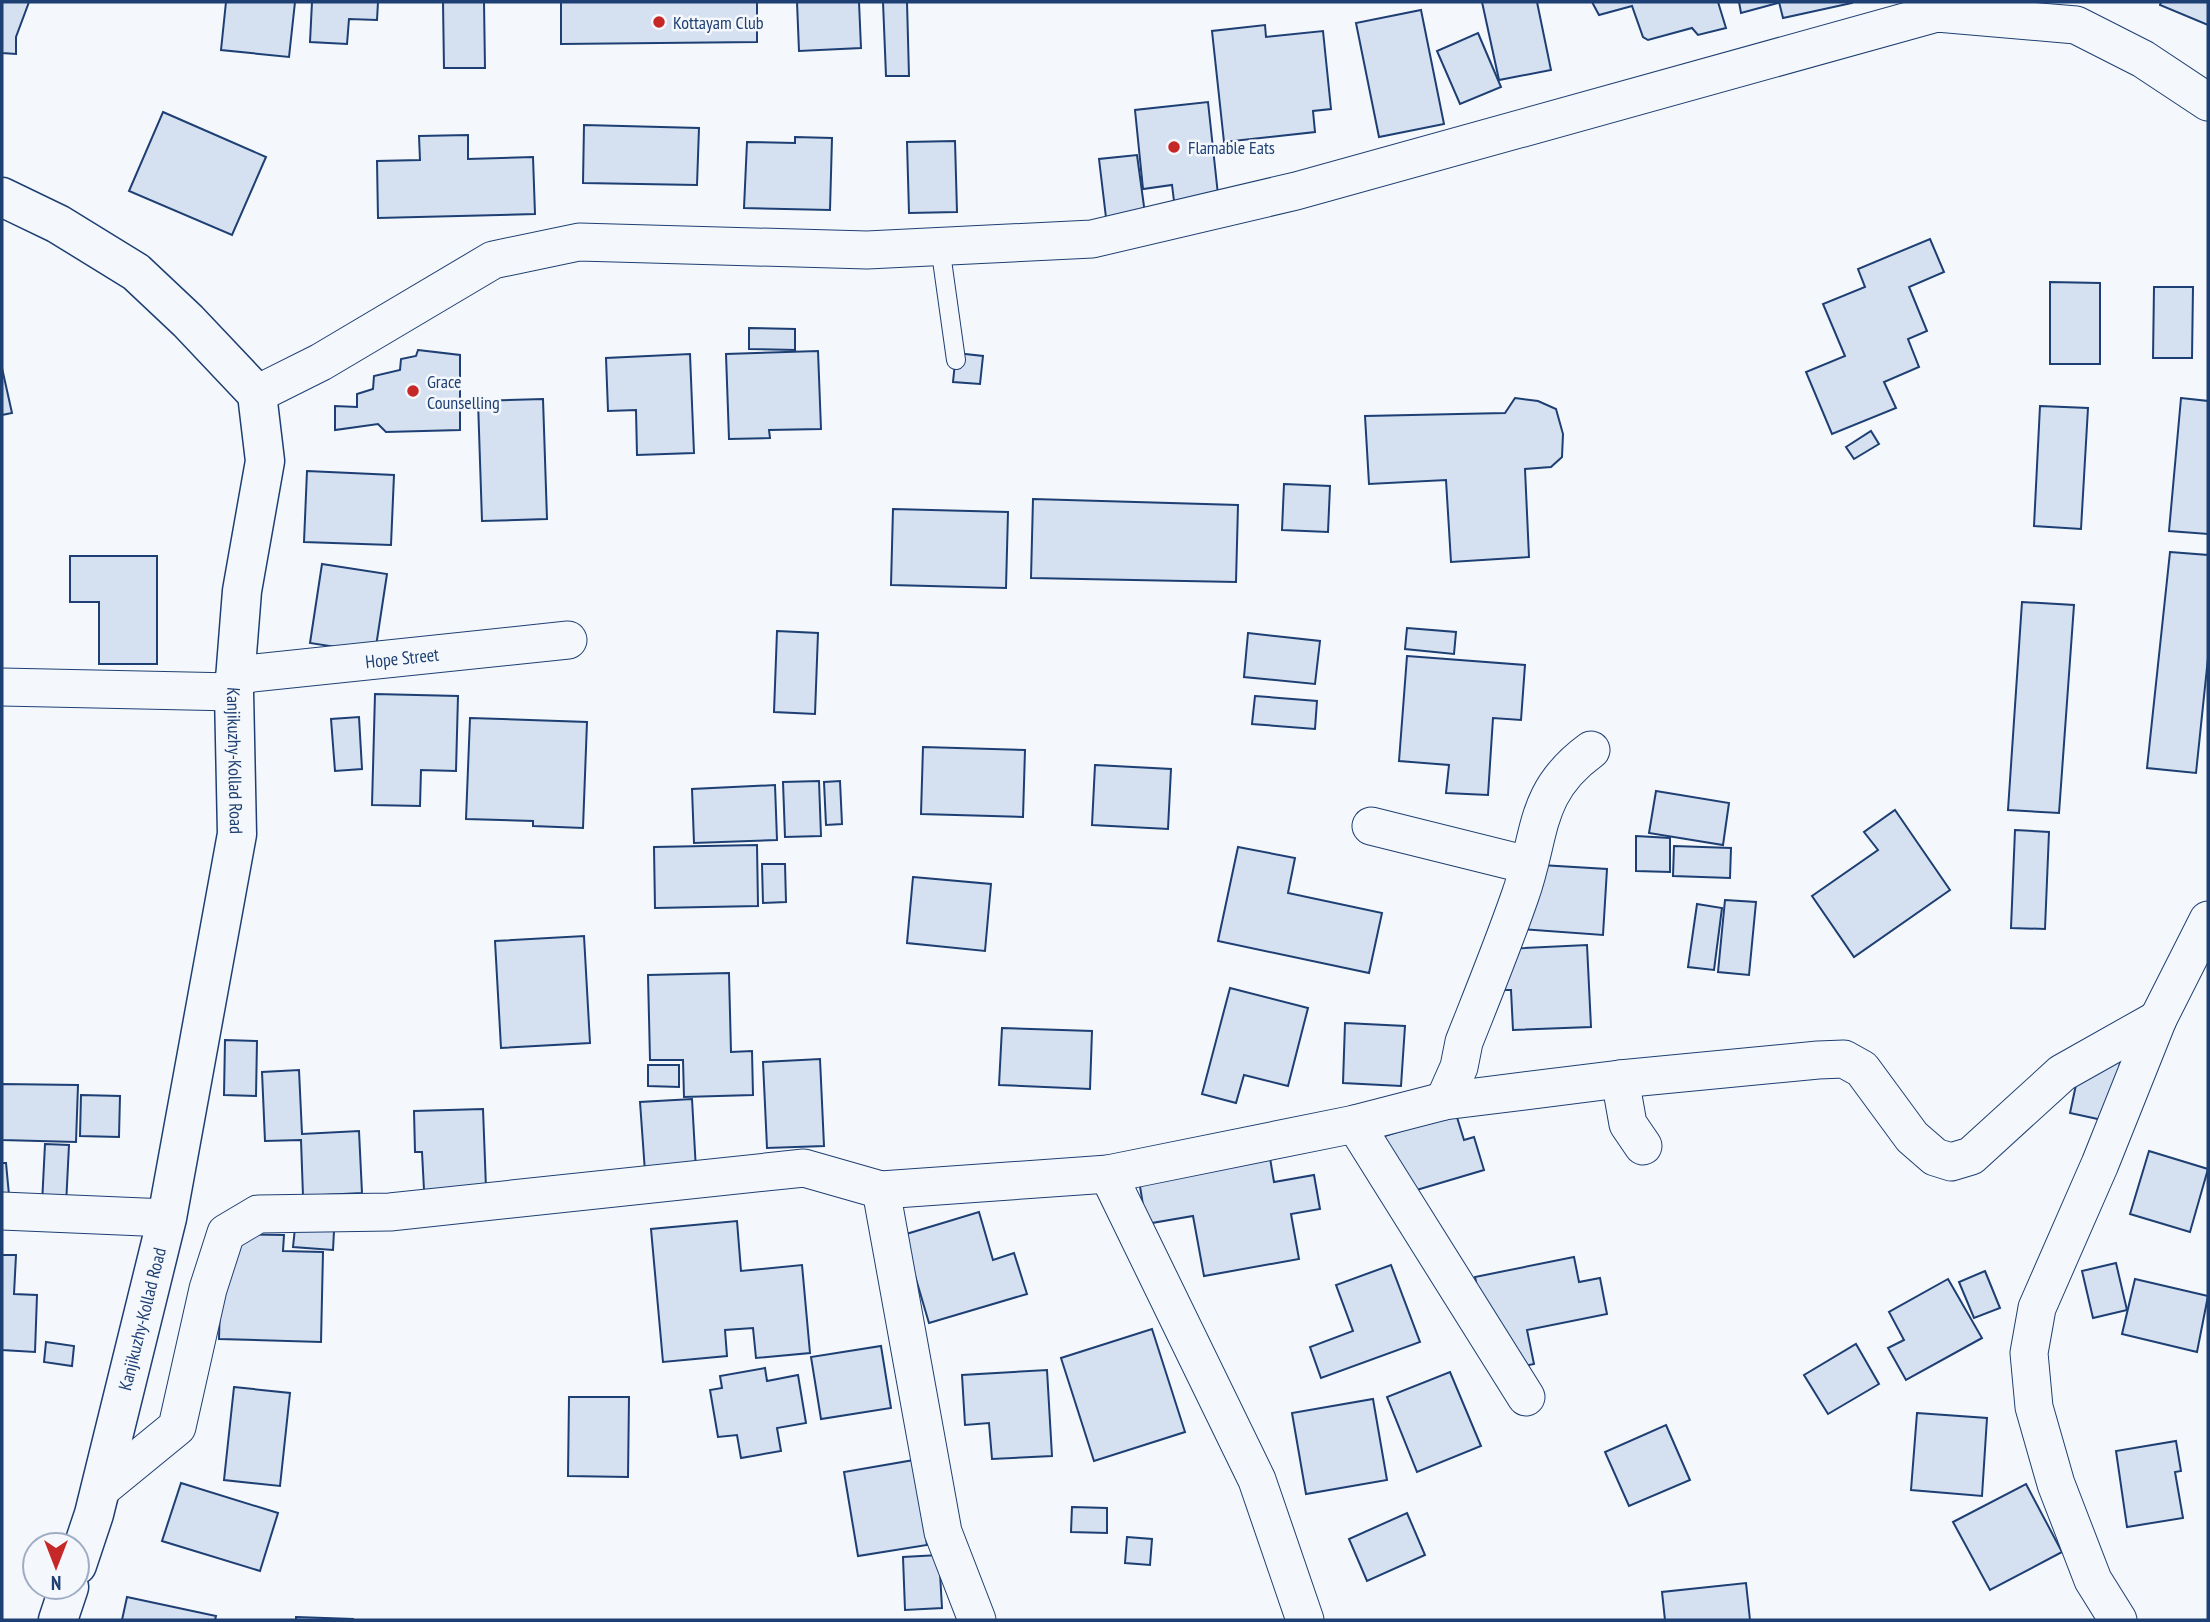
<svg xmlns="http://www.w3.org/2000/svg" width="2210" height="1622" font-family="'PT Sans Narrow',sans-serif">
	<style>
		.building { fill: #d5e0f0; stroke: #1d3f73; stroke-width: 2 }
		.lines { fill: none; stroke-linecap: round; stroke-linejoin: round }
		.service-casing { stroke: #1d3f73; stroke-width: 20 }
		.minor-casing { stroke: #1d3f73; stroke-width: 39 }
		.secondary-casing { stroke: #1d3f73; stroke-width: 41 }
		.service { stroke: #f4f7fb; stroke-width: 18 }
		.minor { stroke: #f4f7fb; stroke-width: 37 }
		.secondary { stroke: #f4f7fb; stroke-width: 38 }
		.poi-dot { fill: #c62828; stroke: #f4f7fb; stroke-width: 2.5 }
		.labels { text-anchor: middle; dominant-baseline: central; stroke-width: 5; stroke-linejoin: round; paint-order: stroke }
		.poi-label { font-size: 18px; fill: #1d3f73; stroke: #f4f7fb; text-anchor: start }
		.street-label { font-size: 18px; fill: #1d3f73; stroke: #f4f7fb }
	</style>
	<rect width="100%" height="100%" fill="#f4f7fb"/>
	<g class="building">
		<polygon points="2,2 29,2 16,37 16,54 2,53"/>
		<polygon points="226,2 295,2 289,57 221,50"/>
		<polygon points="312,2 378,2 377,20 349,19 347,44 310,42"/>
		<polygon points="443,2 484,2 485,68 444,68"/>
		<polygon points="561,2 757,2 757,42 561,44"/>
		<polygon points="797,2 859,2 861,48 799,51"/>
		<polygon points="883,2 907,2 909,76 886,76"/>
		<polygon points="1482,2 1537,2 1551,70 1499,80"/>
		<polygon points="1592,2 1718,2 1726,28 1698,35 1692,28 1648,40 1643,37 1632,6 1599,15"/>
		<polygon points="1739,2 1778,2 1778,3 1741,13"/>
		<polygon points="1779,2 1852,2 1852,3 1783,18"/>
		<polygon points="2161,2 2208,2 2208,25 2160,5"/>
		<polygon points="1421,10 1444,124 1379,137 1356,23"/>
		<polygon points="1265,25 1266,37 1323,31 1331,109 1313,111 1315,132 1224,142 1212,31"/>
		<polygon points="1478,33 1501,87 1460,104 1437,51"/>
		<polygon points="1208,102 1219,204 1175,209 1172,185 1143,189 1135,110"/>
		<polygon points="163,112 266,157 232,235 129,191"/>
		<polygon points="584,125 699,128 697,185 583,183"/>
		<polygon points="468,135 468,159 533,157 535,214 378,218 377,161 420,160 419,136"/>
		<polygon points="795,137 832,138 830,210 744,208 747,142 795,143"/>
		<polygon points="955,141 957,212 909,213 907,142"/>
		<polygon points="1137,155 1146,221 1107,226 1099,159"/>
		<polygon points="1930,239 1944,272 1909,287 1927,331 1908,339 1919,367 1884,382 1896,408 1832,434 1806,372 1845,356 1823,304 1865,287 1858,269"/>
		<polygon points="2050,282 2100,283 2100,364 2050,364"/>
		<polygon points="2154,287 2193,287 2192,358 2153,358"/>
		<polygon points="749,328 795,329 795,350 749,349"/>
		<polygon points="418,350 460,355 460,430 386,432 378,424 335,430 335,406 357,407 357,394 373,389 374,376 400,370 401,359 416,356"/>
		<polygon points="818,351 821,429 769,430 770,438 729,439 726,354"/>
		<polygon points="956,353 983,356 980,384 953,382"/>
		<polygon points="690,354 694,453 637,455 636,410 608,411 606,358"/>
		<polygon points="2,368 12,413 2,415"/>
		<polygon points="1515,398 1538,401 1556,409 1563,434 1562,457 1551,467 1525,469 1529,557 1451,562 1446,480 1369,484 1365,416 1505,413"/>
		<polygon points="2181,398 2208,401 2208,534 2169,531"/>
		<polygon points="543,399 547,519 482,521 478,401"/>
		<polygon points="2040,406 2088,408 2081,529 2034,526"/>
		<polygon points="1871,431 1879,444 1854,459 1846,447"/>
		<polygon points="307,471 394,475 391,545 304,542"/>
		<polygon points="1284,484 1330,486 1328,532 1282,530"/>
		<polygon points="1033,499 1238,505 1236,582 1031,578"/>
		<polygon points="893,509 1008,512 1006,588 891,585"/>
		<polygon points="2170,552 2208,555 2208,658 2196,773 2147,768"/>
		<polygon points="70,556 157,556 157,664 99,664 99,602 70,602"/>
		<polygon points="322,564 387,574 375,653 310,643"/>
		<polygon points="2022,602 2074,605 2059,813 2008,810"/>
		<polygon points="1407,628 1456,632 1454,654 1405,649"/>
		<polygon points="777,631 818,633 815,714 774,712"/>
		<polygon points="1248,633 1320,641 1315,684 1244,677"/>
		<polygon points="1407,656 1525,665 1521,720 1493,718 1488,795 1446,793 1449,765 1399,761"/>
		<polygon points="375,694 458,696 456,771 421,770 420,806 372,805"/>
		<polygon points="1255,696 1317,701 1315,729 1252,724"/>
		<polygon points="359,717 362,769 335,771 331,719"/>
		<polygon points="470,718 587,722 583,828 533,826 533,821 466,819"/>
		<polygon points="923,747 1025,750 1023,817 921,814"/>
		<polygon points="1095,765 1171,769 1168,829 1092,825"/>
		<polygon points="819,781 821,836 785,837 783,782"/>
		<polygon points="840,781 842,824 826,825 824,782"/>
		<polygon points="775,785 777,840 694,843 692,789"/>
		<polygon points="1656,791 1729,803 1723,845 1649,833"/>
		<polygon points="1895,810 1950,890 1854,957 1812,896 1878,850 1864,832"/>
		<polygon points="2015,830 2049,832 2045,929 2011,928"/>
		<polygon points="1636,836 1670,838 1670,872 1636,871"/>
		<polygon points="757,845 758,906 655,908 654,847"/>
		<polygon points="1674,846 1731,848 1730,878 1673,876"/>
		<polygon points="1238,847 1295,858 1288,893 1382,913 1369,973 1218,941"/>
		<polygon points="762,864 785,864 786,902 763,903"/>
		<polygon points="1523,864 1607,869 1603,935 1519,929"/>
		<polygon points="913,877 991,884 985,951 907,943"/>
		<polygon points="1725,900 1756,902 1749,975 1718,972"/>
		<polygon points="1697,904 1722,908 1714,970 1688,967"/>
		<polygon points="584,936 590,1043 501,1048 495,941"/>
		<polygon points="1587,945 1591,1027 1513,1030 1511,990 1487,990 1485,950"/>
		<polygon points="729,973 731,1052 752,1051 753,1095 684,1097 683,1060 650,1060 648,975"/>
		<polygon points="1230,988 1308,1008 1288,1086 1244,1075 1236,1103 1202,1094"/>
		<polygon points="1345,1023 1405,1026 1401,1086 1343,1083"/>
		<polygon points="1002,1028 1092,1031 1090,1089 999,1085"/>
		<polygon points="225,1040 257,1041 256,1096 224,1095"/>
		<polygon points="2084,1047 2122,1055 2107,1121 2070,1113"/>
		<polygon points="820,1059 824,1146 767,1148 763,1062"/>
		<polygon points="648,1065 679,1065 679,1087 648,1086"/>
		<polygon points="299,1070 302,1134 359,1131 362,1193 303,1196 301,1140 265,1141 262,1072"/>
		<polygon points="2,1084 78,1085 76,1142 2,1140"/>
		<polygon points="81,1095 120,1096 119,1137 80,1136"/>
		<polygon points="692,1099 696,1170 645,1172 640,1102"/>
		<polygon points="483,1109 486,1188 424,1190 422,1152 415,1152 414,1111"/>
		<polygon points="1456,1114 1464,1140 1474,1137 1484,1170 1393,1197 1375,1139"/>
		<polygon points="45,1144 69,1145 66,1205 42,1204"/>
		<polygon points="2149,1151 2208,1169 2190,1232 2130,1214"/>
		<polygon points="1270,1158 1274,1182 1314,1175 1320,1209 1291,1214 1299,1259 1204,1276 1193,1216 1146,1224 1139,1180"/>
		<polygon points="2,1163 6,1163 9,1195 2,1196"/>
		<polygon points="979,1212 993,1260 1014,1253 1027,1294 929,1323 903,1235"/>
		<polygon points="737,1221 741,1271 802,1265 810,1353 756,1358 753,1328 725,1330 727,1356 663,1362 651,1229"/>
		<polygon points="295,1228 334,1231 333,1250 293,1247"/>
		<polygon points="222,1234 284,1235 283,1251 323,1252 321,1342 219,1339"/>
		<polygon points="2,1255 16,1255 14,1294 37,1295 35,1352 2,1350"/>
		<polygon points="1574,1257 1579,1282 1600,1278 1607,1314 1527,1330 1534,1364 1495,1372 1475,1277"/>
		<polygon points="2116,1263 2127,1310 2093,1318 2082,1271"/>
		<polygon points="1391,1265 1420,1342 1321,1378 1310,1347 1353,1331 1336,1285"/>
		<polygon points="1985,1271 2000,1308 1974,1318 1959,1282"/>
		<polygon points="1948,1279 1982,1338 1906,1380 1888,1348 1904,1340 1889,1312"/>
		<polygon points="2135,1279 2208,1296 2197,1352 2122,1334"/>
		<polygon points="1152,1329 1185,1432 1094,1461 1061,1358"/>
		<polygon points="46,1342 74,1346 72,1366 44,1362"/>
		<polygon points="1856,1344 1879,1384 1828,1414 1804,1375"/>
		<polygon points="881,1346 891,1408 821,1419 811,1357"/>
		<polygon points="765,1368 767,1381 798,1375 806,1423 777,1428 781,1451 741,1458 737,1435 718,1437 710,1390 722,1388 720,1376"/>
		<polygon points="1047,1370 1052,1456 992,1459 989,1423 965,1425 962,1375"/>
		<polygon points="1450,1372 1481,1446 1417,1472 1387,1397"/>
		<polygon points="234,1387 290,1393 280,1486 224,1480"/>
		<polygon points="569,1397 629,1397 628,1477 568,1476"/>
		<polygon points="1373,1399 1387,1480 1306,1494 1292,1413"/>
		<polygon points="1917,1413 1987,1418 1982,1496 1911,1490"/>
		<polygon points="1666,1425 1690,1480 1629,1506 1605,1452"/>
		<polygon points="2176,1441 2181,1471 2175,1472 2183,1518 2127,1527 2116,1451"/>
		<polygon points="914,1460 927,1545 858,1556 844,1472"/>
		<polygon points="181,1483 278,1513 260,1571 162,1541"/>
		<polygon points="2026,1484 2062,1552 1990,1590 1953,1522"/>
		<polygon points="1072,1507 1107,1508 1107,1533 1071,1532"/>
		<polygon points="1407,1513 1425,1555 1367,1581 1349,1539"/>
		<polygon points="1127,1537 1152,1539 1150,1565 1125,1563"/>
		<polygon points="939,1555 942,1608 905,1610 903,1557"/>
		<polygon points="1746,1583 1750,1620 1665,1620 1662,1592"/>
		<polygon points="127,1597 216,1616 215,1620 122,1620"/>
		<polygon points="296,1617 353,1619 353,1620 296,1620"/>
	</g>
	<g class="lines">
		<g class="service-casing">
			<polyline id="service" points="940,246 956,360"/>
		</g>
		<g class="minor-casing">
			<g id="minor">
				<polyline points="257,394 321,362 493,260 579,242 867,250 1092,239 1296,191 1937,13 2076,25 2143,59 2208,102"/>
				<path id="s1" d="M235,675L568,640"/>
				<polyline points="2,687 234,692"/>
				<polyline points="1371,826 1528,865"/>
				<polyline points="1620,1079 1628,1124 1643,1146"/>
				<path d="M1444,1101L1459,1067L1464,1042C1483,994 1503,945 1520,896C1542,835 1532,793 1591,750"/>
				<polyline points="1355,1124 1526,1397"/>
				<polyline points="1108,1174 1257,1480 1305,1620"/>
				<polyline points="881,1190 943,1532 977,1620"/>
				<polyline points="2,1211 167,1218"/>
				<polyline points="100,1490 177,1427 208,1289 226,1233 258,1214 390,1212 804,1168 881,1190 1108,1174 1355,1124 1444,1101 1620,1079 1818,1060 1844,1059 1862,1069 1912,1137 1935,1157 1951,1162 1971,1156 2062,1073 2158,1019"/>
				<polyline points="2118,1620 2093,1580 2056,1484 2034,1407 2029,1353 2037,1308 2100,1164 2158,1019 2208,920"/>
			</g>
		</g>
		<g class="secondary-casing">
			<g id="secondary">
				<path id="s2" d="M2,197L58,224L136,272L188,321L257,394L265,461L242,591L234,692L237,834L167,1218L94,1514L77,1565"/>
				<polyline points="58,1620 69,1587"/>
			</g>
		</g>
		<use href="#service" class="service"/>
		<use href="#minor" class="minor"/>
		<use href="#secondary" class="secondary"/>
	</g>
	<g class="poi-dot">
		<circle cx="659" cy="22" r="7"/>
		<circle cx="1174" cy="147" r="7"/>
		<circle cx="413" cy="391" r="7"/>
	</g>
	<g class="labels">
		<g class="poi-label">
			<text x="673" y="22">Kottayam Club</text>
			<text x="1188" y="147">Flamable Eats</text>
			<text x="427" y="381">Grace<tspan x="427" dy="21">Counselling</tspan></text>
		</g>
		<g class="street-label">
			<text stroke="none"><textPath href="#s1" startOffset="168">Hope Street</textPath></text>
			<text stroke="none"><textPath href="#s2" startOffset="695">Kanjikuzhy-Kollad Road</textPath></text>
			<text transform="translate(142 1319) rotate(-76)">Kanjikuzhy-Kollad Road</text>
		</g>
	</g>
	<rect width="2210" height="1622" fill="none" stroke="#1d3f73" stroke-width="7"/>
	<g transform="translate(56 1566) rotate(180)"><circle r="33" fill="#f4f7fb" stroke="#9eadc5" stroke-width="2"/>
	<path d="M0-5L12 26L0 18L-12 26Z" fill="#c62828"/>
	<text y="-10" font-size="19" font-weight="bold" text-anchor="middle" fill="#1d3f73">N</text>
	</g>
</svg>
